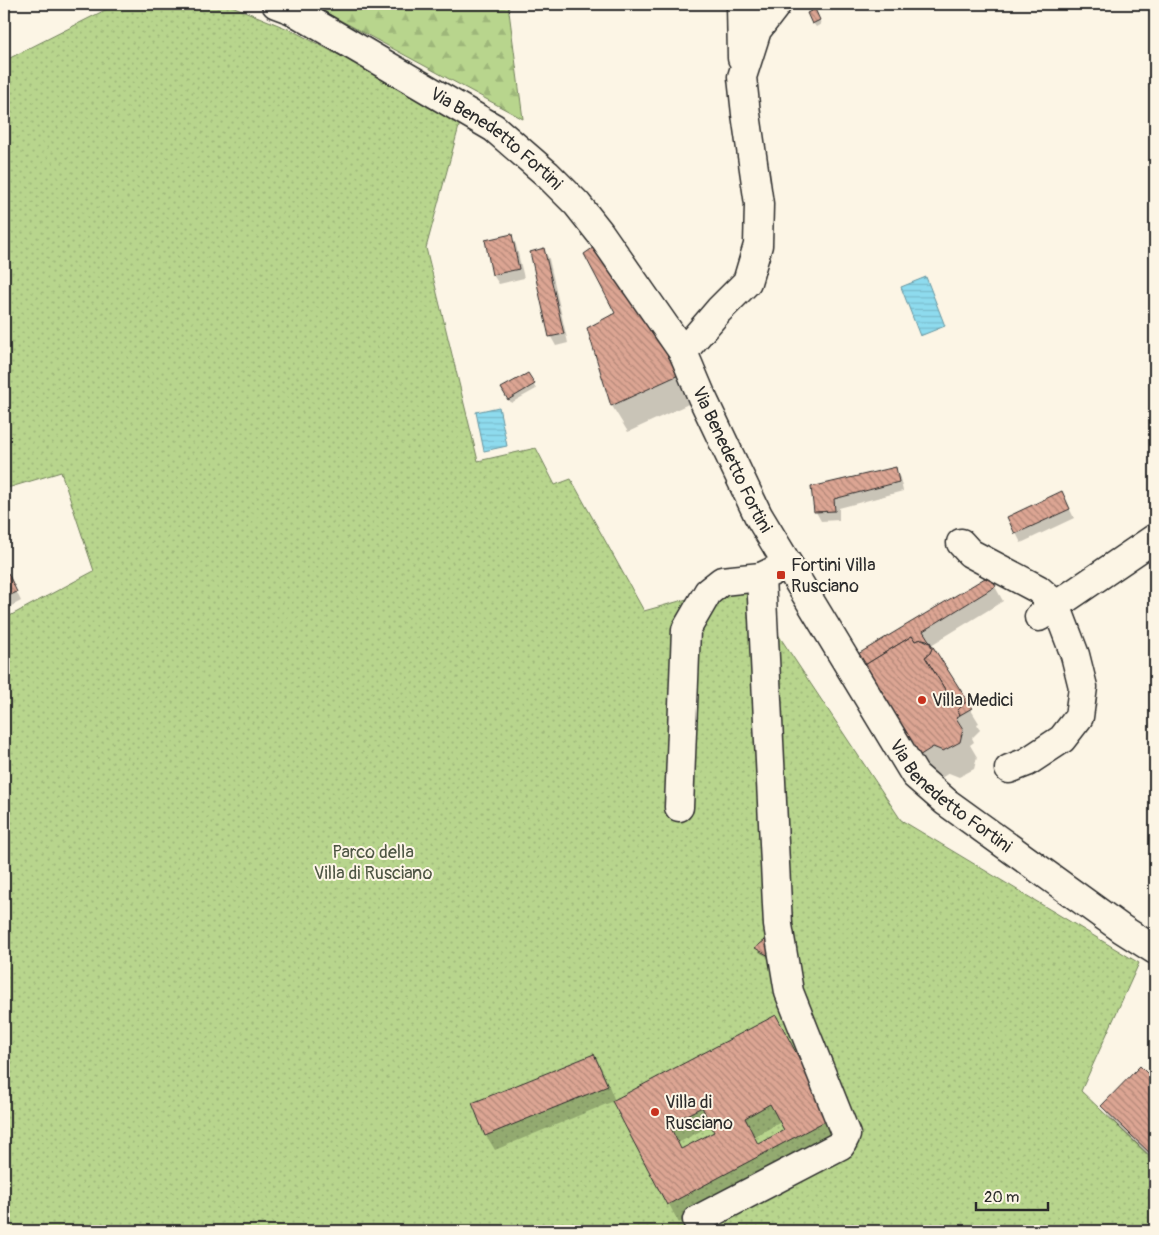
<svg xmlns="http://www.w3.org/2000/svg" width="1159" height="1235" font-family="Pangolin,sans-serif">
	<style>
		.forest { fill: url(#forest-firs); stroke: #72805c }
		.park { fill: url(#park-dots); stroke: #72805c }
		.water { fill: url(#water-rules); stroke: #6695a0 }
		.shadow { fill: #0003; fill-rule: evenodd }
		.building { fill: url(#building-back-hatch); stroke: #2b2b2b; fill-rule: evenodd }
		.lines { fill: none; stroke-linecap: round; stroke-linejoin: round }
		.minor-casing { stroke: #2b2b2b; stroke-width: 31 }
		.minor { stroke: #fcf5e5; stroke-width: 28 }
		.poi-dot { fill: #c8321e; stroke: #fcf5e5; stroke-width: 2 }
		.labels { text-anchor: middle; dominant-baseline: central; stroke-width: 4; stroke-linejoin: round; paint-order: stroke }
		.street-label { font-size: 18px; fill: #2b2b2b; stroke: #fcf5e5 }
		.poi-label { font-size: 18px; fill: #2b2b2b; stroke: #fcf5e5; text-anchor: start }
		.park-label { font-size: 18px; fill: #4e5644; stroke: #fcf5e5 }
	</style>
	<defs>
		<pattern id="forest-firs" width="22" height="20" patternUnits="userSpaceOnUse" patternTransform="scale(1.25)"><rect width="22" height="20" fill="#b8d58d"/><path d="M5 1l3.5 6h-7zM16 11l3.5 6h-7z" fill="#9eb77a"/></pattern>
		<pattern id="park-dots" width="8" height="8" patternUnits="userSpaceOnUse" patternTransform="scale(1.25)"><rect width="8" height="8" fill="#b8d58d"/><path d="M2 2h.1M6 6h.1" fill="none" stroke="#9eb77a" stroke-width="1.8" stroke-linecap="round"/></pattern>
		<pattern id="water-rules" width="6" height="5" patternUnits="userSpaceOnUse" patternTransform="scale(1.25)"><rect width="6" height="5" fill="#8edbee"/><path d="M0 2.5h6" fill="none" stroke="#7bbccc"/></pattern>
		<pattern id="building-back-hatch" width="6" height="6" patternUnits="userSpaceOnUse" patternTransform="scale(1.25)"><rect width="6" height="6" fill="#dca593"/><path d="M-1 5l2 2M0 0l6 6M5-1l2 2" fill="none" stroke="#b38778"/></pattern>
	</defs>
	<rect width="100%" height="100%" fill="#fcf5e5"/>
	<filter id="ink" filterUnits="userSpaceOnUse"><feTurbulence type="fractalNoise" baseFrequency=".02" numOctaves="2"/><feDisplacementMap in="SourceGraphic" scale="10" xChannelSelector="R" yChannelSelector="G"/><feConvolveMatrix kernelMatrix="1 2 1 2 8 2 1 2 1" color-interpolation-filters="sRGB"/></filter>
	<g filter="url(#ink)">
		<polygon class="forest" points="315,4 508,4 523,119 314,6"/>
		<polygon class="park" points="117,4 227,4 293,31 461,119 426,248 478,461 536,448 555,485 571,479 644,611 687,599 736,571 901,820 1139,963 1081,1091 1155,1161 1155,1231 4,1231 4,619 94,571 61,472 4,489 4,61"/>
		<g class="water">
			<polygon points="926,277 945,326 920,336 901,287"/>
			<polygon points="499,407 507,446 484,451 476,412"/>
		</g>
		<g class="shadow">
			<polygon points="817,15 821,24 816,27 813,23"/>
			<polygon points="511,236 516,245 524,278 499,284 493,275 486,241"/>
			<polygon points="597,247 697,400 628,432 612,406 588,329 617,314"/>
			<polygon points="544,250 549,259 568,343 556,346 551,337 531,253"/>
			<polygon points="528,375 536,389 511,403 503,389"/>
			<polygon points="895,469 900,478 903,491 839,508 839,520 821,521 816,512 813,488"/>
			<polygon points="1062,493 1074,518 1021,543 1016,533"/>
			<polygon points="8,575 21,601 4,610 4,576"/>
			<polygon points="989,576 1003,601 931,645 979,723 977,724 980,730 972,738 974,742 970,745 977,757 974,769 959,777 949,773 930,785 862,672"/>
			<polygon points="774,935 777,963 759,952 756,948"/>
			<path d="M776,1016L840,1137L679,1223L614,1101L495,1150L486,1135L474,1104L594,1055L602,1069L615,1101ZM781,1122L786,1130L759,1145L754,1137ZM712,1125L716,1132L682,1150L678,1143Z"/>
			<polygon points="1140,1068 1155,1083 1155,1163 1111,1120 1103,1106"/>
		</g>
		<g class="building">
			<polygon points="815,9 820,20 812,24 807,13"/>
			<polygon points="512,234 519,269 492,275 485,240"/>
			<polygon points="597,245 683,373 611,406 587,328 615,313 584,254"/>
			<polygon points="544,248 564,334 549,337 530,252"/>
			<polygon points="528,373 535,384 508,400 501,388"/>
			<polygon points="896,467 899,482 834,499 835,511 814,512 811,487"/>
			<polygon points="1062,491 1070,509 1015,534 1007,517"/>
			<polygon points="8,573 17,592 4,598 4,575"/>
			<polygon points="990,575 996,586 923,631 972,708 960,715 957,711 965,703 963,697 960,695 949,696 925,657 930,653 932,648 930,643 927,640 922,639 915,641 912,636 860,668 853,657"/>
			<polygon points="912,636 915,641 922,639 930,643 932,648 930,653 925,657 949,696 960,695 963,697 965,703 957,711 960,715 956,718 963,729 960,742 943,751 933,747 914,759 860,668"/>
			<polygon points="774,933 776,960 755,948"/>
			<path d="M776,1015L831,1118L667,1205L612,1101ZM770,1104L784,1130L758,1144L745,1118ZM702,1107L714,1132L681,1149L669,1124Z"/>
			<polygon points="594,1054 608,1086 485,1136 472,1103"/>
			<polygon points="1140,1066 1155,1081 1155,1158 1101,1106"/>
		</g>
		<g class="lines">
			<g class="minor-casing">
				<g id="minor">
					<path id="s1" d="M276,4L292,10L494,128L547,174L577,204L600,233L683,352L702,397L758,515L915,775L946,802L1122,929L1155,950"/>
					<polyline points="741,4 742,58"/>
					<polyline points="683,352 719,310 747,282 758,245 759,204 746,114 742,77 757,30 777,4"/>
					<polyline points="961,543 970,553 1038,589 1056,605 1075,655 1083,687 1079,717 1062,739 1027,762 1009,769"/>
					<polyline points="1039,617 1155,538"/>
					<polyline points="679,807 686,630 708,592 722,581 761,577"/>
					<polyline points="697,1220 841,1145 846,1135 789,992 778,925 761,577 788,564"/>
				</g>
			</g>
			<use href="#minor" class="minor"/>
		</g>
	</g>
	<g class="poi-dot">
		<rect x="776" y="570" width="10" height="10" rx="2.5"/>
		<circle cx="922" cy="700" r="5"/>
		<circle cx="655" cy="1112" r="5"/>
	</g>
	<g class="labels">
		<g class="street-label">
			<text stroke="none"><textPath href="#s1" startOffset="259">Via Benedetto Fortini</textPath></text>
			<text stroke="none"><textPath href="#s1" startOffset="664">Via Benedetto Fortini</textPath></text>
			<text stroke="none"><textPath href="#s1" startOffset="1069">Via Benedetto Fortini</textPath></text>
		</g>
		<g class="poi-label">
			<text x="791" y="565">Fortini Villa<tspan x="791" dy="21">Rusciano</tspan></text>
			<text x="932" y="700">Villa Medici</text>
			<text x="665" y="1102">Villa di<tspan x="665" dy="21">Rusciano</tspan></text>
		</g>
		<g class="park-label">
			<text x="373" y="852">Parco della<tspan x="373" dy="21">Villa di Rusciano</tspan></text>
		</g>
	</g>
	<rect width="1159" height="1235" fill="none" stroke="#fcf5e5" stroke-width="20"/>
	<rect x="10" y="10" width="1139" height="1215" fill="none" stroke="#2b2b2b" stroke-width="2" filter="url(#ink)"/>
	<path d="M976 1202v8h72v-8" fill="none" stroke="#2b2b2b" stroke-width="2.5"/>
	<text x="984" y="1202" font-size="15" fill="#2b2b2b" stroke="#fcf5e5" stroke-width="4" paint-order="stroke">20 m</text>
</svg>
